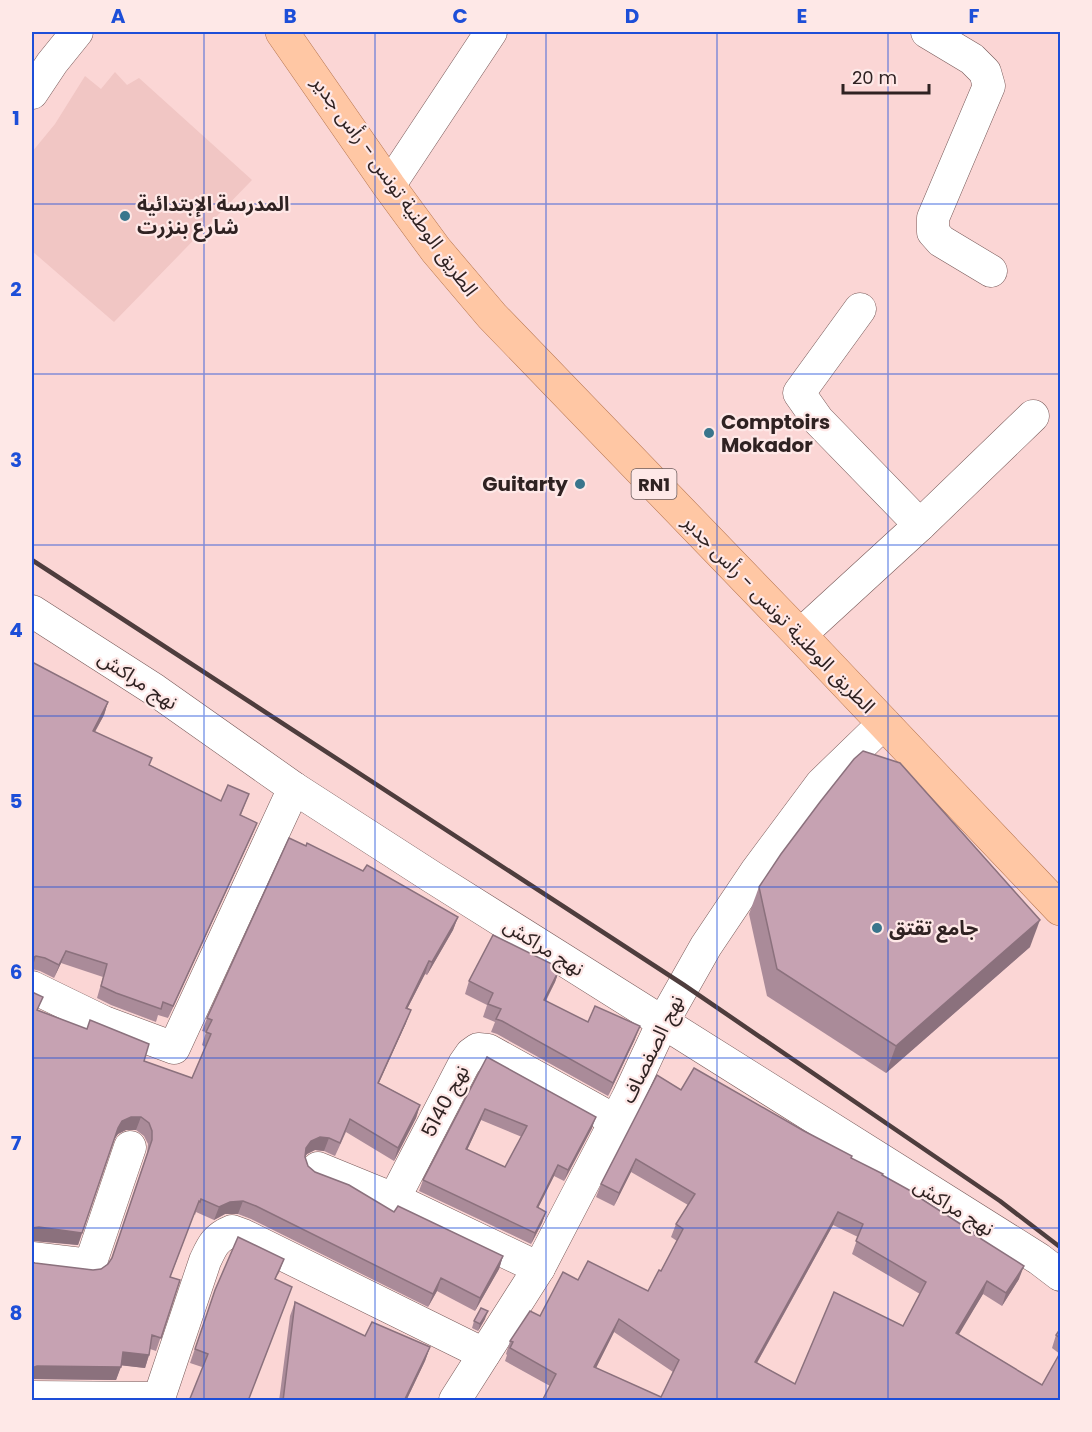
<svg xmlns="http://www.w3.org/2000/svg" width="1092" height="1432" font-family="Poppins,'Noto Sans Arabic',sans-serif">
	<style>
		.built { fill: #f1c6c4 }
		.lines { fill: none; stroke-linecap: round; stroke-linejoin: round }
		.street-casing { stroke: #775958; stroke-width: 33 }
		.primary-casing { stroke: #b6754f; stroke-width: 34 }
		.street { stroke: #fff; stroke-width: 32 }
		.primary { stroke: #ffc7a4; stroke-width: 33 }
		.rail { stroke: #4e3d3d; stroke-width: 4.5 }
		.wall { fill: #aa8b99; fill-rule: evenodd }
		.shaded-wall { fill: #8b717d }
		.building { fill: #c6a2b2; stroke: #8b717d; stroke-width: 1.5; fill-rule: evenodd }
		.grid { fill: none; stroke: #1d4ed8; stroke-width: 1.5; stroke-opacity: 0.55 }
		.poi-dot { fill: #39758c; stroke: #fee8e7; stroke-width: 2 }
		.labels { text-anchor: middle; dominant-baseline: central; stroke-width: 4.5; stroke-linejoin: round; paint-order: stroke }
		.shield { fill: #fee8e7; stroke: #6d5d5d; stroke-width: 1.5 }
		.shield-label { font-size: 18px; font-weight: bold; fill: #2f2222 }
		.street-label { font-size: 20px; fill: #2f2222; stroke: #fee8e7 }
		.poi-label { font-size: 20px; font-weight: bold; fill: #2f2222; stroke: #fee8e7; text-anchor: start }
		.neatline { fill: none; stroke: #1d4ed8; stroke-width: 2 }
		.grid-label { font-size: 20px; text-anchor: middle; font-weight: bold; fill: #1d4ed8 }
	</style>
	<rect width="100%" height="100%" fill="#fbd6d5"/>
	<polygon class="built" points="115,72 127,85 139,78 252,180 114,322 32,251 32,152 55,124 85,76 101,89"/>
	<g class="lines">
		<g class="street-casing">
			<g id="street">
				<polyline points="927,32 972,59 985,72 989,86 933,218 933,232 941,241 991,271"/>
				<polyline points="32,93 52,63 77,32"/>
				<polyline points="389,186 491,32"/>
				<polyline points="860,309 799,393 818,420 920,525"/>
				<polyline points="32,611 155,690 294,788 432,877 1039,1259 1060,1275"/>
				<polyline points="800,635 920,525 1033,416"/>
				<polyline points="32,987 104,1022 174,1048 294,788"/>
				<polyline points="318,1168 394,1199 539,1268"/>
				<polyline points="394,1199 464,1064 471,1054 478,1049 488,1050 616,1121"/>
				<polyline points="32,1258 90,1265 130,1147"/>
				<polyline points="32,1397 159,1398"/>
				<path d="M159,1398L205,1261C212,1246 215,1238 232,1231L243,1235L484,1354"/>
				<polyline points="455,1400 539,1268 628,1097 663,1022 706,946 757,870 821,784 884,723"/>
			</g>
		</g>
		<g class="primary-casing">
			<polyline id="primary" points="282,32 389,186 436,250 492,316 800,635 1060,909"/>
		</g>
		<use href="#street" class="street"/>
		<use href="#primary" class="primary"/>
		<polyline class="rail" points="32,560 684,985 1000,1201 1060,1247"/>
	</g>
	<g class="wall">
		<polygon points="32,662 108,702 104,715 95,732 150,765 221,801 249,794 241,815 257,823 252,835 168,1018 158,1015 156,1022 111,1005 97,998 103,977 61,963 54,978 40,971 32,969"/>
		<polygon points="759,887 1030,947 886,1073 767,996 749,914"/>
		<polygon points="458,917 453,930 427,975 425,974 407,1009 406,1023 379,1083 420,1105 416,1118 394,1161 346,1132 335,1156 324,1151 315,1150 307,1154 305,1157 308,1166 315,1172 394,1212 503,1256 499,1269 475,1311 437,1291 428,1307 251,1219 238,1214 225,1214 214,1220 196,1212 195,1215 194,1214 170,1278 180,1280 156,1351 150,1349 149,1355 145,1368 121,1365 116,1380 32,1379 35,1263 93,1270 101,1269 108,1264 111,1259 147,1153 148,1144 144,1136 136,1130 126,1130 118,1134 114,1140 78,1245 34,1240 39,1011 144,1061 192,1078 205,1047 202,1045 206,1032 202,1031 207,1018"/>
		<polygon points="560,968 555,982 546,1001 588,1022 635,1039 608,1096 497,1034 491,1032 495,1022 483,1017 487,1005 465,994 469,981"/>
		<path d="M487,1057L592,1128L564,1181L554,1176L538,1208L546,1212L542,1223L531,1244L419,1191L423,1180ZM481,1120L522,1137L505,1167L467,1150Z"/>
		<path d="M681,1090L804,1131L917,1196L975,1235L1019,1279L1002,1306L983,1294L958,1334L1042,1385L1060,1354L1052,1348L1056,1335L1060,1329V1401H542L550,1386L505,1361L507,1355L506,1354L510,1341L540,1316L578,1280L648,1291L661,1271L677,1241L671,1237L676,1224L688,1205L631,1172L614,1206L596,1197L601,1184ZM833,1225L858,1237L852,1254L920,1294L903,1326L795,1384L757,1363ZM614,1332L673,1372L661,1397L596,1368Z"/>
		<polygon points="284,1259 279,1273 202,1367 190,1363 215,1290"/>
		<polygon points="295,1302 365,1336 430,1347 425,1361 406,1401 279,1401 290,1316"/>
		<polygon points="485,1319 478,1331 472,1328 474,1321"/>
	</g>
	<g class="shaded-wall">
		<polygon points="108,702 104,715 88,744 93,731"/>
		<polygon points="257,823 252,835 168,1018 173,1006"/>
		<polygon points="458,917 453,930 427,975 432,962"/>
		<polygon points="1040,920 1030,947 886,1073 896,1046"/>
		<polygon points="66,951 61,963 54,978 59,965"/>
		<polygon points="36,956 32,969 32,958"/>
		<polygon points="429,961 425,974 401,1021 406,1008"/>
		<polygon points="560,968 555,982 539,1013 544,1000"/>
		<polygon points="411,1010 406,1023 373,1095 378,1083"/>
		<polygon points="640,1026 635,1039 608,1096 613,1083"/>
		<polygon points="420,1105 416,1118 394,1161 398,1148"/>
		<polygon points="485,1109 481,1120 462,1161 466,1149"/>
		<polygon points="131,1117 141,1117 136,1130 126,1130 118,1134 113,1141 118,1128 122,1121"/>
		<polygon points="596,1117 592,1128 564,1181 568,1170"/>
		<polygon points="320,1137 329,1138 324,1151 315,1150 307,1154 302,1161 306,1148 311,1141"/>
		<polygon points="636,1159 631,1172 614,1206 619,1193"/>
		<polygon points="558,1165 554,1176 533,1218 537,1207"/>
		<polygon points="243,1201 238,1214 225,1214 214,1220 219,1207 230,1202"/>
		<polygon points="546,1212 542,1223 531,1244 535,1233"/>
		<polygon points="838,1212 833,1225 750,1375 755,1362"/>
		<polygon points="39,1227 82,1233 78,1245 32,1241 32,1228"/>
		<polygon points="503,1256 499,1269 475,1311 480,1298"/>
		<polygon points="1024,1266 1019,1279 1002,1306 1006,1293"/>
		<polygon points="441,1278 437,1291 428,1307 433,1294"/>
		<polygon points="987,1281 983,1294 952,1346 956,1333"/>
		<polygon points="488,1311 485,1319 478,1331 480,1324"/>
		<polygon points="619,1319 614,1332 590,1380 594,1367"/>
		<polygon points="430,1347 425,1361 406,1401 404,1401"/>
		<polygon points="123,1352 149,1355 145,1368 118,1365"/>
		<polygon points="37,1366 121,1367 116,1380 32,1379 32,1368"/>
	</g>
	<g class="building">
		<polygon points="32,662 108,702 93,731 152,758 149,765 221,801 228,785 249,794 240,815 257,823 173,1006 163,1002 161,1009 116,993 101,986 107,964 66,951 59,965 45,958 36,956 32,958"/>
		<polygon points="863,751 900,763 1040,920 896,1046 777,969 759,887 781,854 820,802 854,759"/>
		<polygon points="289,838 306,846 307,843 363,871 367,865 458,917 432,962 429,961 406,1008 411,1010 378,1083 420,1105 398,1148 350,1119 340,1143 329,1138 320,1137 311,1141 306,1148 305,1157 308,1166 315,1172 349,1185 394,1212 398,1206 503,1256 480,1298 441,1278 433,1294 256,1206 243,1201 230,1202 219,1207 201,1199 200,1202 199,1201 170,1277 180,1280 161,1338 152,1335 149,1355 123,1352 121,1367 37,1366 32,1368 32,1262 35,1263 93,1270 101,1269 108,1264 112,1258 152,1140 152,1131 149,1123 141,1117 131,1117 122,1121 118,1128 82,1233 39,1227 32,1228 32,992 43,997 37,1010 87,1029 90,1020 149,1044 144,1061 192,1078 211,1034 206,1032 212,1020 207,1018"/>
		<polygon points="493,935 560,968 544,1000 588,1022 595,1006 640,1026 613,1083 502,1021 496,1019 501,1009 488,1004 493,993 469,981"/>
		<path d="M487,1057L596,1117L568,1170L558,1165L537,1207L546,1212L535,1233L423,1180ZM485,1109L527,1126L505,1167L466,1149Z"/>
		<path d="M694,1068L804,1131L852,1156L851,1158L883,1174L882,1175L918,1195L917,1196L976,1234L975,1235L1024,1266L1006,1293L987,1281L956,1333L1042,1385L1060,1353V1401H542L556,1374L510,1348L513,1342L510,1341L530,1311L540,1316L563,1272L578,1280L588,1261L648,1291L659,1270L661,1271L683,1229L676,1224L695,1194L636,1159L619,1193L601,1184L657,1075L681,1090ZM838,1212L863,1224L856,1241L926,1282L903,1326L834,1292L795,1384L755,1362ZM619,1319L679,1360L661,1397L594,1367Z"/>
		<polygon points="238,1237 284,1259 275,1279 292,1287 248,1401 189,1401 208,1354 195,1349 215,1290"/>
		<polygon points="295,1302 365,1336 372,1322 430,1347 404,1401 283,1401"/>
		<polygon points="481,1308 488,1311 480,1324 474,1321"/>
		<polygon points="1060,1329 1060,1338 1056,1335"/>
	</g>
	<path class="grid" d="M204,32V1400M375,32V1400M546,32V1400M717,32V1400M888,32V1400M32,204H1060M32,374H1060M32,545H1060M32,716H1060M32,887H1060M32,1058H1060M32,1228H1060"/>
	<g class="poi-dot">
		<circle cx="125" cy="216" r="6"/>
		<circle cx="709" cy="433" r="6"/>
		<circle cx="580" cy="484" r="6"/>
		<circle cx="877" cy="928" r="6"/>
	</g>
	<g class="labels">
		<rect class="shield" x="631.5" y="469" width="45" height="30" rx="4.5"/>
		<g class="shield-label">
			<text x="654" y="484">RN1</text>
		</g>
		<g class="street-label">
			<text transform="translate(395 186) rotate(54)">الطريق الوطنية تونس - رأس جدير</text>
			<text transform="translate(779 614) rotate(46)">الطريق الوطنية تونس - رأس جدير</text>
			<text transform="translate(138 680) rotate(33)">نهج مراكش</text>
			<text transform="translate(544 947) rotate(32)">نهج مراكش</text>
			<text transform="translate(652 1049) rotate(-64)">نهج الصفصاف</text>
			<text transform="translate(445 1101) rotate(-62)">نهج 5140</text>
			<text transform="translate(954 1207) rotate(32)">نهج مراكش</text>
		</g>
		<g class="poi-label">
			<text x="137" y="204">المدرسة الإبتدائية<tspan x="137" dy="23">شارع بنزرت</tspan></text>
			<text x="721" y="422">Comptoirs<tspan x="721" dy="23">Mokador</tspan></text>
			<text x="568" y="484" text-anchor="end">Guitarty</text>
			<text x="889" y="928">جامع تقتق</text>
		</g>
	</g>
	<rect width="1092" height="1432" fill="none" stroke="#fee8e7" stroke-width="66"/>
	<path d="M843 84v9h86v-9" fill="none" stroke="#2f2222" stroke-width="3"/>
	<text x="852" y="84" font-size="18" fill="#2f2222" stroke="#fee8e7" stroke-width="4.5" paint-order="stroke">20 m</text>
	<rect x="33" y="33" width="1026" height="1366" class="neatline"/>
	<g class="grid-label">
		<text x="118" y="23">A</text>
		<text x="290" y="23">B</text>
		<text x="460" y="23">C</text>
		<text x="632" y="23">D</text>
		<text x="802" y="23">E</text>
		<text x="974" y="23">F</text>
		<text x="16" y="125">1</text>
		<text x="16" y="296">2</text>
		<text x="16" y="467">3</text>
		<text x="16" y="637">4</text>
		<text x="16" y="808">5</text>
		<text x="16" y="979">6</text>
		<text x="16" y="1150">7</text>
		<text x="16" y="1320">8</text>
	</g>
</svg>
